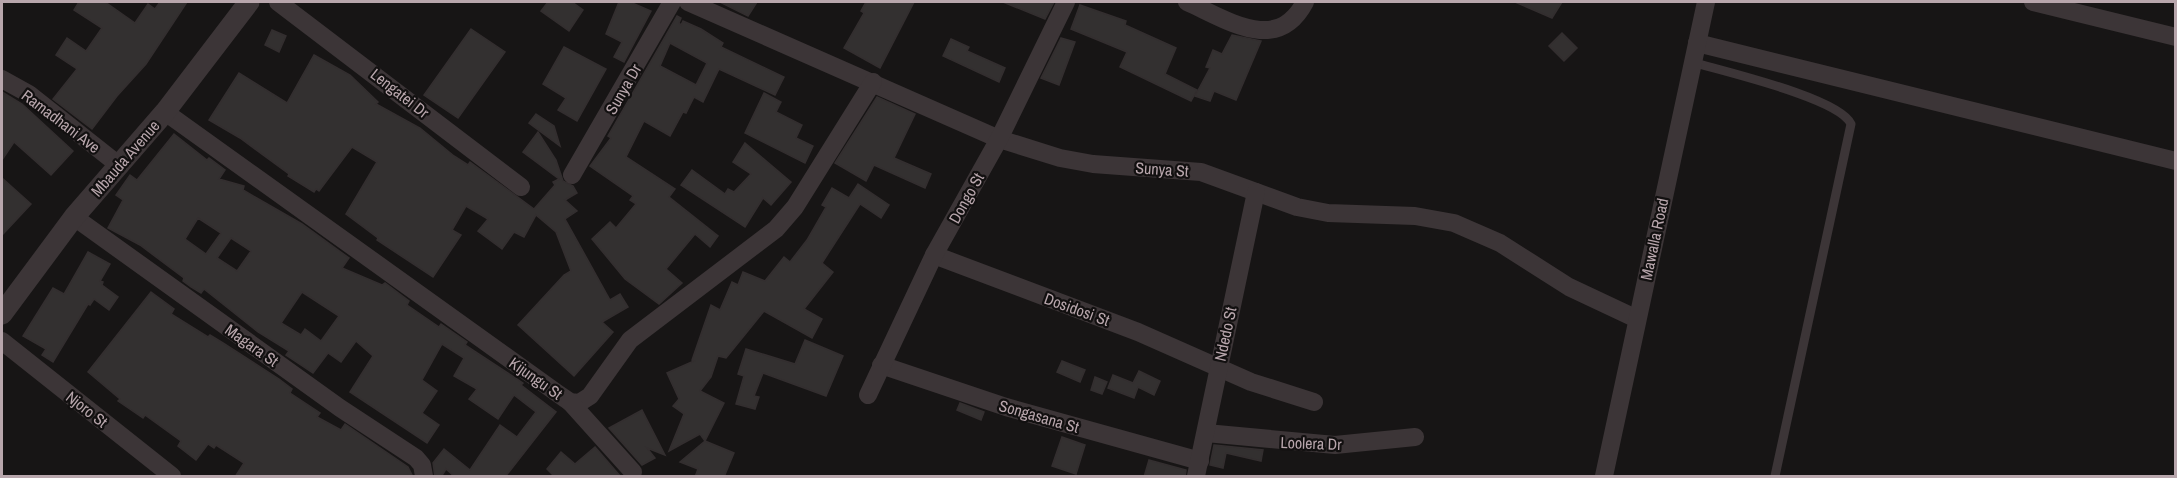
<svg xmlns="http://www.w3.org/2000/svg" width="2177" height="478" font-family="'Archivo Narrow',sans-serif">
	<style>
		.building { fill: #333030; stroke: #332e2f; stroke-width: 1.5; fill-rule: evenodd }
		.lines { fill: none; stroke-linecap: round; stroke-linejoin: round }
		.service { stroke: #3c3537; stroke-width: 9 }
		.minor { stroke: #3c3537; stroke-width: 18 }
		.tertiary { stroke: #3c3537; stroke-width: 21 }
		.labels { text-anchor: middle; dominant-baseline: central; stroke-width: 4.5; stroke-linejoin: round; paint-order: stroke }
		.street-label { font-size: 16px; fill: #b8a6ac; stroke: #121010 }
	</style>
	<rect width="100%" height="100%" fill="#171515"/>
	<g class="building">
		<polygon points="79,2 105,2 135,23 148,4 155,9 160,2 187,2 146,64 117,96 92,129 53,99 77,69 56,55 67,38 86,51 102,28 74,10"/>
		<polygon points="548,2 572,2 583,10 569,31 541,11"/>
		<polygon points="619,2 630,2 651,11 624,62 614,57 622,42 606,34"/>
		<polygon points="720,2 757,2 748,16"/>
		<polygon points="866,2 914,2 880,68 844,48 864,13 861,11"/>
		<polygon points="1003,2 1054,2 1045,19"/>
		<polygon points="1515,2 1562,2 1552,18"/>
		<polygon points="1080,5 1126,21 1125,25 1176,48 1165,74 1197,90 1191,101 1120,67 1127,52 1071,29"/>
		<path d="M677,16L681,18L679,23L681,25L683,21L701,29L723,43L721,47L784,77L775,95L719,69L703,102L694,97L686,113L683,112L670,136L644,121L626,157L675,189L669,197L718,236L710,247L695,234L666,269L682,283L659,304L625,279L592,239L610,222L616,228L636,204L630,200L633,196L590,166L611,138L608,136ZM670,43L707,63L696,85L660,66Z"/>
		<polygon points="471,29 505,52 458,118 424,95"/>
		<polygon points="272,30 286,36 279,52 265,45"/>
		<polygon points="1562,33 1577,48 1564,61 1549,46"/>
		<polygon points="1232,35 1261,41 1236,100 1214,91 1210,101 1195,96 1210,68 1206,67 1213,50 1222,54"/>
		<polygon points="1061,38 1075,42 1059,85 1041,78"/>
		<polygon points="951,39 969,47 967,51 1005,68 999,82 943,56"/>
		<polygon points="564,47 606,69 577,121 558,110 566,98 543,84"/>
		<polygon points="314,55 350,75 378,102 376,104 420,128 454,156 468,165 470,162 534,209 555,185 553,182 559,179 523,152 538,132 556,160 563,181 573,186 577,193 565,200 577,211 565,219 610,300 620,294 628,307 602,322 613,332 574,376 518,325 564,275 571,271 556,232 536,215 524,237 514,232 502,249 478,231 488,219 466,206 452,230 461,235 433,277 377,240 378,238 346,214 377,162 352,147 319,191 316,189 314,192 288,176 289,174 240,138 209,120 239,73 287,103"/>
		<polygon points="2,92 22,104 73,151 51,175 14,142 2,160"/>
		<polygon points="764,93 781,102 776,112 802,125 796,138 813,146 805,163 745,133"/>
		<polygon points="877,97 915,114 894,158 931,174 925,188 874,165 866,181 835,163"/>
		<polygon points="536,114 554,126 560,146 529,123"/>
		<path d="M174,134L207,160L209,158L225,170L219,179L244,186L243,190L302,224L349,258L342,268L382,285L385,283L409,301L407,305L439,327L441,324L467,342L465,345L523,383L521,385L556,412L505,477H455L446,469L441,477H435L433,463L444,449L470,470L500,425L517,437L536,412L514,395L498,419L469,399L477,389L454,376L464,358L442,344L422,380L437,391L422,413L439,425L427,443L350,392L373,356L356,341L341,362L328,353L313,373L286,355L289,351L258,332L204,289L201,293L191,287L183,281L184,278L140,245L108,228L123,200L116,195L130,175L137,180ZM198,218L221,233L206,254L185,239ZM231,238L251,251L237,271L217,258ZM302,292L339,316L321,341L305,329L301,335L281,323Z"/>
		<polygon points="745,143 791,182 771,205 763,198 745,227 681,185 692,170 725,194 728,189 734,192 751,174 733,162"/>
		<polygon points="2,178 31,204 2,235"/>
		<polygon points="858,184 889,205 881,218 860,204 822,263 833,272 804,309 822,319 812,338 764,311 726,358 718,356 711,377 700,391 724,403 705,441 734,453 724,477 695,477 698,469 680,462 705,441 700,434 669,451 684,414 673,406 679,399 667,373 694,361 692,360 711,305 720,310 732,282 738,285 743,272 765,281 784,257 790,262 807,240 826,207 822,205 832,188 849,198"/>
		<polygon points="88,252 110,264 100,281 103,282 102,285 118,297 109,310 94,299 90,305 88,304 53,362 42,355 46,349 23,336 53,288 64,294"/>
		<polygon points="151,292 174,309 171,314 208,337 210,335 223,343 279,379 292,389 290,393 320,413 317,417 341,430 345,424 408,467 413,477 235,477 244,463 216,445 214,448 208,444 196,460 178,446 181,441 145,415 143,418 118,401 120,399 88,372"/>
		<polygon points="805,340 843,356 826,396 763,373 754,396 759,397 755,409 736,404 744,376 738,374 746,349 795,364"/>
		<polygon points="1062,361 1085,370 1080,382 1057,372"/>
		<polygon points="1139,371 1160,381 1154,395 1138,387 1134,398 1108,388 1113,375 1133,383"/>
		<polygon points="1095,377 1107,382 1102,394 1091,390"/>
		<polygon points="960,403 984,412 981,420 957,410"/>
		<polygon points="642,410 665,455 647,448 655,458 642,465 609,428"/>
		<polygon points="1062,437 1085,445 1076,474 1052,466"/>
		<polygon points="1214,445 1263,450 1261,461 1226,453 1223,468 1210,465"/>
		<polygon points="595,447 621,477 555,477 547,469 561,452 575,464"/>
		<polygon points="1149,460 1186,470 1185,477 1144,477"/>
	</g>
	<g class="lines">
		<path class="service" d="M1692,62C1722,71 1840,98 1851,124L1775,476"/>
		<g class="minor">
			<polyline points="278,2 521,187"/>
			<polyline points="688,2 999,139 1060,158 1093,164 1201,172 1297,207 1328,213 1415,216 1454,223 1500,243 1569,287 1637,319"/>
			<path d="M1187,2C1228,20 1277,55 1305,2"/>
			<polyline points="2033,2 2176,37"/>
			<polyline points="1697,43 2176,161"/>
			<polyline points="2,79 29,94 120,166"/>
			<polyline points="165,112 557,393 570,402 579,403 590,396 630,340 776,229 795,207 873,82"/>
			<polyline points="572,175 672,2"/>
			<polyline points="74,217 340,408 416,458 422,465 424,476"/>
			<polyline points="934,255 1138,332 1251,382 1314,402"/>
			<polyline points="2,341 172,476"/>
			<polyline points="881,365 1006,407 1200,461"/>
			<polyline points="868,395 934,255 999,139 1066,2"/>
			<polyline points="570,402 633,472"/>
			<polyline points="1206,433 1335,445 1415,437"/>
			<polyline points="1196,476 1256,192"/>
			<polyline points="1604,476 1706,2"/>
		</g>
		<polyline class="tertiary" points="2,314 74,217 165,112 249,2"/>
	</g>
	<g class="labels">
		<g class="street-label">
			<text transform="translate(623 89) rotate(-60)">Sunya Dr</text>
			<text transform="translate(400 93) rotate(38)">Lengatei Dr</text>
			<text transform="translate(61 121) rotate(37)">Ramadhani Ave</text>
			<text transform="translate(125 158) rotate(-49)">Mbauda Avenue</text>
			<text transform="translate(1162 169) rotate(4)">Sunya St</text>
			<text transform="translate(966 198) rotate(-61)">Dongo St</text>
			<text transform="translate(1654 239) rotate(-78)">Mawalla Road</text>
			<text transform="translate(1077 309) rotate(20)">Dosidosi St</text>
			<text transform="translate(1225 334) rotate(-78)">Ndedo St</text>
			<text transform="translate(252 345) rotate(35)">Magara St</text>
			<text transform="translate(536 378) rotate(35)">Kijungu St</text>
			<text transform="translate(87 409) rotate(38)">Njoro St</text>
			<text transform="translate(1039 416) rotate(16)">Songasana St</text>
			<text transform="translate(1311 443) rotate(2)">Loolera Dr</text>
		</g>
	</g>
	<rect width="2177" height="478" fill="none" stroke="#b8a6ac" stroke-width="6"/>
</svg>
